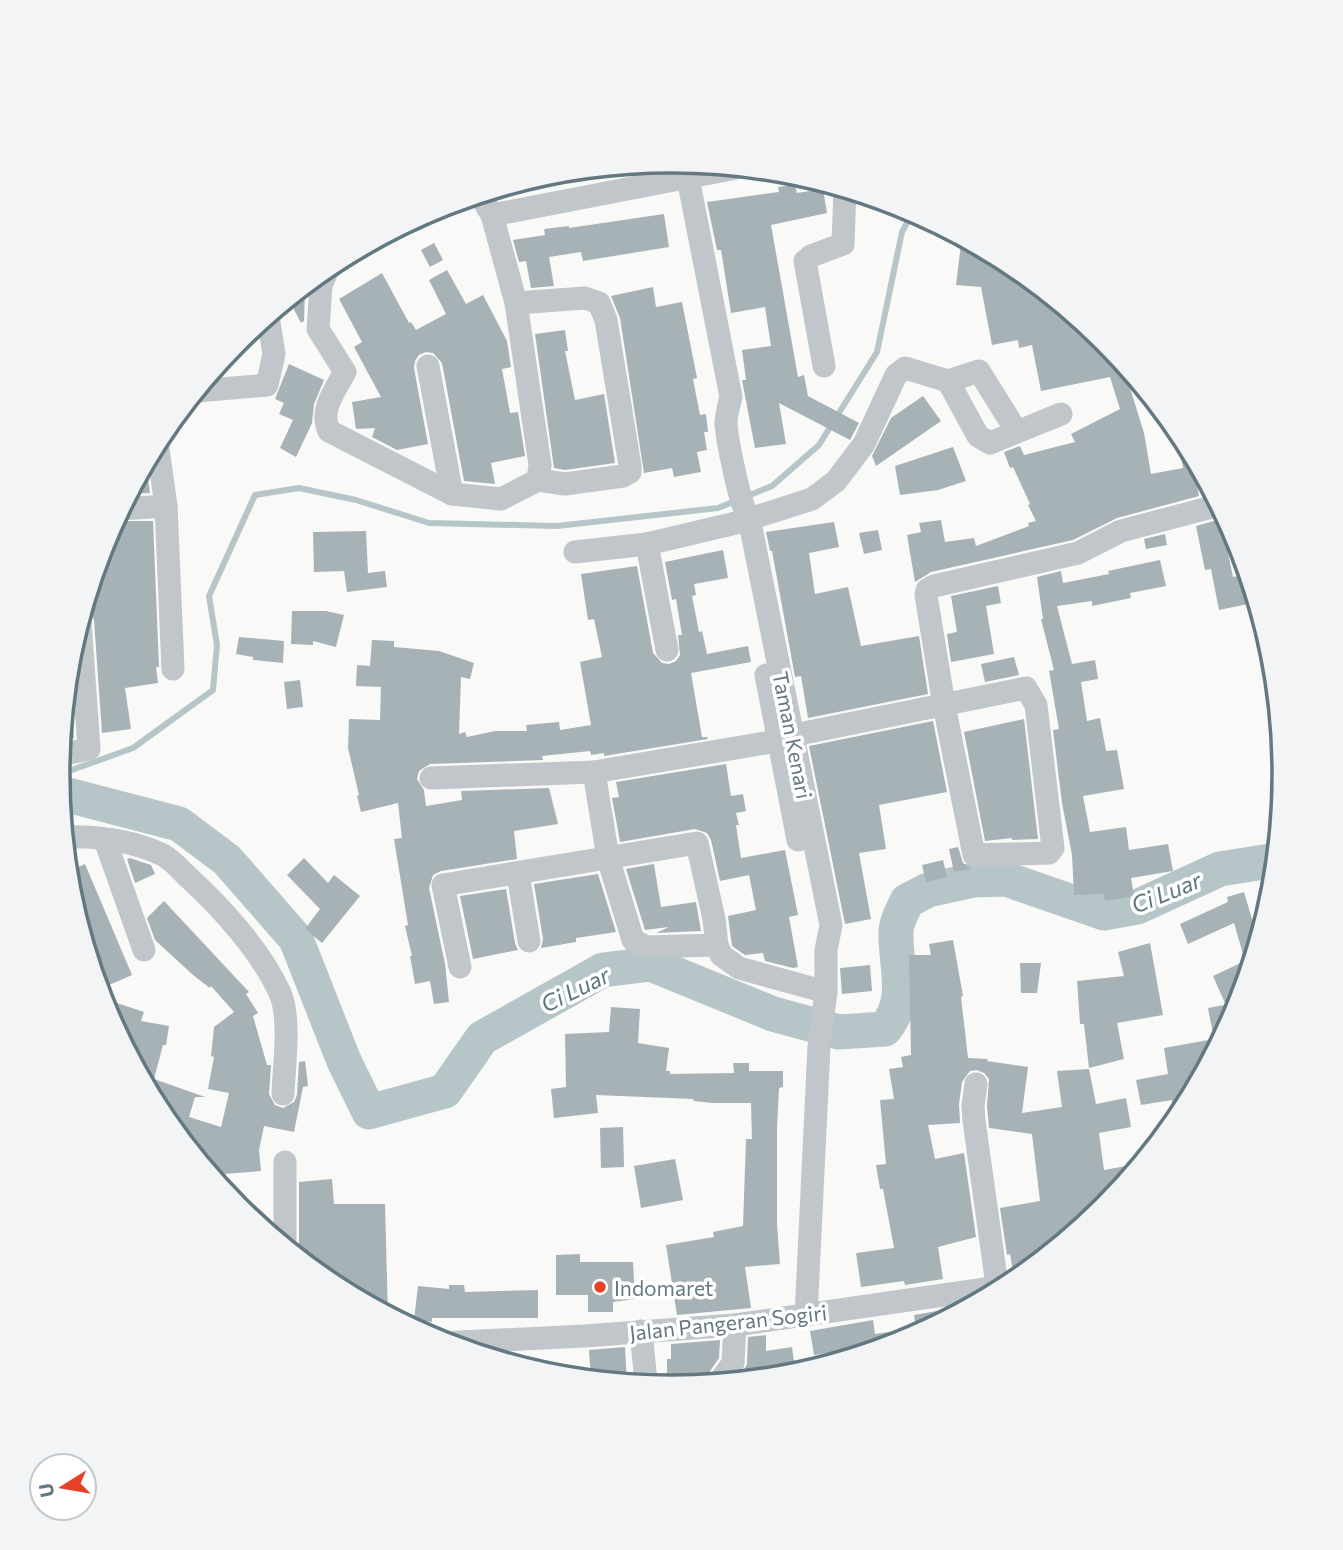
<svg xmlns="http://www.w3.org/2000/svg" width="1343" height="1550" font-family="Commissioner,sans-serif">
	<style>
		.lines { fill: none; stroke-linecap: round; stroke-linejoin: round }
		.stream { stroke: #b6c6c8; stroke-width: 6 }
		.river { stroke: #b6c6c8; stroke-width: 35 }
		.building { fill: #a7b2b6 }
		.minor { stroke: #c0c6c9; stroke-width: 23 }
		.poi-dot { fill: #e74229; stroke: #fff; stroke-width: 2.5 }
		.labels { text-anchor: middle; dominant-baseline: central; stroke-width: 7; stroke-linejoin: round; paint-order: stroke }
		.street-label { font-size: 21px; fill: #647882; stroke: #fff }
		.poi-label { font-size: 21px; fill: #647882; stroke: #fff; text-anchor: start }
		.water-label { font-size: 23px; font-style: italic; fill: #5e777c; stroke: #fff }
		.rim { fill: none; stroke: #647882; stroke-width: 3.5 }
	</style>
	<rect width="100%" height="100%" fill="#f9f9f7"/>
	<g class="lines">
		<polyline class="stream" points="58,781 69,771 133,748 213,690 217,645 209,596 255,495 299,488 356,500 429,523 557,526 718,508 772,486 819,445 877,352 902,232 913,212"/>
		<path class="river" d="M60,793L179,824L227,860L296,939L344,1061L369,1112L445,1091L482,1038L603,970L651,964L773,1014L839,1032L885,1029C910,997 895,968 896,932C896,922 903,910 907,901L928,890L974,880L1006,879L1104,913L1137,907L1220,869L1277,860"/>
	</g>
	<g class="building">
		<polygon points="795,185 797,193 823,189 827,213 771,225 798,377 804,375 808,396 859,423 850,440 779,403 786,444 755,448 742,380 746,380 742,350 771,346 765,307 731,313 721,250 717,250 707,202 779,192 778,187"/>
		<polygon points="664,214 669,247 583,261 581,252 549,257 554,286 531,288 526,261 519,262 513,240 545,235 544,229 569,226 569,228"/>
		<polygon points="434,243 443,260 430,267 421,250"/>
		<polygon points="961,244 978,247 1013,265 1034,282 1037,299 1052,297 1098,335 1101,356 1106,355 1108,362 1121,359 1142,386 1130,388 1144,433 1151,474 1183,468 1176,431 1178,430 1205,478 1196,479 1199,496 1117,518 1073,540 931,572 915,582 907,535 921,532 919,523 941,520 945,542 974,538 976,546 1029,526 1028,523 1036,521 1028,505 1030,504 1013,467 1010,468 1004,452 1020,446 1024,455 1075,442 1071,434 1120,409 1110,377 1041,391 1032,345 1019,348 1018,340 992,345 981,287 956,285"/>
		<polygon points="447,270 466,304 483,295 507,341 511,367 502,369 510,413 518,412 525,456 491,463 495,484 464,481 442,363 433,353 426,352 419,355 415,361 414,368 428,444 397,450 372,437 375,428 356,429 352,402 381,397 354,347 362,342 339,299 382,273 409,323 411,322 416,330 446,314 429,280"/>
		<polygon points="653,287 656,307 682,302 697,378 693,379 700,415 706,414 708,432 704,432 707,450 697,452 701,472 674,477 672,468 644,473 620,318 611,296"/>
		<polygon points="305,292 304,321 301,323 289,300"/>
		<polygon points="565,330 568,351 565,351 575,400 604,394 615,463 565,470 554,468 535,334"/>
		<polygon points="289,364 324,380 314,404 312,423 296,457 280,448 293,420 279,414 284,403 275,399"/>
		<polygon points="923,396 941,421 876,466 872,456 891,418"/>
		<polygon points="953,447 966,481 938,490 900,495 895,466"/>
		<polygon points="146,463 150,493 129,494 133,487"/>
		<polygon points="1221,519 1233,577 1247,574 1253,603 1219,610 1211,569 1205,570 1196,526"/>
		<polygon points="115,521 153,521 159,667 156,667 158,683 125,688 131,729 102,733 94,620 91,613 84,608 105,540"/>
		<polygon points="834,522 839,547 809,553 815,594 848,587 861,646 919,636 928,694 808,718 801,676 795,677 772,551 770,551 766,532"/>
		<polygon points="878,530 882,550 864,554 859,533"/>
		<polygon points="366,531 368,573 385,571 387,587 347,592 344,571 314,572 313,532"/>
		<polygon points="1165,534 1167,545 1146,549 1144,539"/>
		<polygon points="723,550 728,578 694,584 696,595 692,596 699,632 702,631 707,654 748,646 751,662 691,673 702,737 707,737 708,739 604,756 604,753 591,755 590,751 542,756 543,760 430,764 419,771 417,779 424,790 426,806 462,800 461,791 549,788 558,824 514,831 517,859 441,871 433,875 429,888 445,964 449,1002 434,1004 430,981 415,984 410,956 412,956 405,926 408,925 394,839 402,838 398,803 361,812 357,796 359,795 348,748 349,719 380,720 381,687 356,686 357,665 370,666 372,640 394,641 394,647 439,651 474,663 470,679 461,677 459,734 465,732 467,737 495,731 527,731 526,725 559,722 560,730 591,725 580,662 602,657 594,619 588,620 581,574 637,566 653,653 662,663 669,664 676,661 680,655 678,635 682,635 676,599 672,600 665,562"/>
		<polygon points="1160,560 1166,586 1130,593 1131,598 1092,606 1092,601 1057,606 1072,664 1095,660 1098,679 1081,682 1087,721 1100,718 1106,751 1117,750 1124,789 1083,796 1090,832 1126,827 1129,850 1168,844 1173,871 1131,878 1134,896 1105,901 1104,894 1074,895 1072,855 1062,803 1053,730 1059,729 1049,671 1054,670 1041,619 1043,619 1037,577 1061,571 1063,583 1109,574 1108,571"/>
		<polygon points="998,586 1001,603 986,606 994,654 951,662 947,634 957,632 951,596"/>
		<polygon points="292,611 326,611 344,615 336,647 313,641 313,645 291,644"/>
		<polygon points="239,637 284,641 283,663 253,660 253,657 236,654"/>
		<polygon points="1014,657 1019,675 985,682 981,664"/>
		<polygon points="300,680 303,707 287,709 284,682"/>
		<polygon points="71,697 74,738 61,740 65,698"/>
		<polygon points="1024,719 1038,839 1012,840 1012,838 985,841 964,732"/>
		<polygon points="933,721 947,792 879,805 886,849 859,853 871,919 845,924 809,746"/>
		<polygon points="726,764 731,796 743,794 746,811 736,813 739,825 736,825 741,858 785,850 798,915 789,917 798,967 793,968 765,961 763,953 745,955 732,946 728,916 756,910 749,875 720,881 711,840 707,833 695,829 620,842 612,798 619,797 616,782"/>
		<polygon points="958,847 963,863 972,869 954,872 949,849"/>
		<polygon points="130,858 151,865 155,874 135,883 127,859"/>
		<polygon points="304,858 328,883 334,875 360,896 322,943 305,929 320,909 287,875"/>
		<polygon points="943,860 947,877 926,882 922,865"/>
		<polygon points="85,864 132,975 100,989 69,894 67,872"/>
		<polygon points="654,864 661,907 696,902 701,931 656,933 669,927 645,930 626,869"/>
		<polygon points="598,874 616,932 576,938 576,942 541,948 543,939 534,884"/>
		<polygon points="506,889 515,943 518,950 473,959 460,896"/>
		<polygon points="1244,892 1259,943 1243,994 1225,1003 1213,976 1245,961 1234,923 1188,944 1180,924 1228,902 1227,897"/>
		<polygon points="164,901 249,992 246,994 258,1013 253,1016 267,1065 271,1065 269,1094 275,1105 283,1108 294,1102 297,1095 299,1062 305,1061 308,1086 303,1087 294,1132 264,1126 259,1150 261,1171 210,1175 186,1146 189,1135 172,1129 163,1118 169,1100 153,1101 111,1022 117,1003 144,1012 141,1021 169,1026 166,1045 163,1045 154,1079 205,1097 195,1097 189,1117 221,1127 229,1093 208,1089 214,1057 211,1056 214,1027 234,1012 211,986 210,988 193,975 155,940 147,918"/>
		<polygon points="953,940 963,996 961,997 968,1058 988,1059 987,1061 1028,1067 1022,1113 1062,1107 1057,1071 1089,1069 1096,1104 1126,1098 1131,1127 1099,1133 1104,1170 1143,1163 1117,1195 1097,1198 1099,1214 1032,1269 1013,1271 1010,1254 1007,1255 1000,1208 1040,1201 1032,1134 989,1128 987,1106 989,1079 984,1073 977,1070 970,1071 962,1082 959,1104 960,1123 928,1125 935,1159 964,1153 976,1237 938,1247 943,1279 905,1285 904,1281 861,1287 856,1253 894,1248 883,1189 880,1189 876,1165 886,1164 880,1100 894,1099 889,1069 903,1067 901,1057 911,1055 909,955 931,955 929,944"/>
		<polygon points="1150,943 1163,1015 1117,1023 1124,1059 1089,1068 1084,1024 1080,1024 1077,981 1124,976 1118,952"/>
		<polygon points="1020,963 1041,963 1037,993 1021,993"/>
		<polygon points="870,965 872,991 842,994 840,968"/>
		<polygon points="1241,1002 1176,1123 1172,1100 1141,1105 1136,1080 1168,1074 1164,1048 1214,1039 1208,1008"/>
		<polygon points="611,1007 640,1009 638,1043 669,1048 666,1071 670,1071 670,1074 734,1073 733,1063 749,1063 749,1071 783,1071 783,1087 779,1088 777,1128 777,1224 780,1264 745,1267 751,1308 677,1315 666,1245 714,1237 713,1232 743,1226 746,1139 752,1139 751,1103 713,1103 694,1101 693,1099 596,1095 598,1113 554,1118 551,1089 566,1087 565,1034 609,1032"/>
		<polygon points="623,1127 624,1167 601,1168 600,1128"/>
		<polygon points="675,1159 683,1200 641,1208 634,1166"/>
		<polygon points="332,1179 334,1204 385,1204 388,1316 330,1285 296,1257 299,1248 299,1182"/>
		<polygon points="580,1254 580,1262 633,1262 635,1299 613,1302 613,1312 588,1312 588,1295 556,1295 556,1255"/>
		<polygon points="449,1285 464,1285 465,1292 538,1290 538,1318 432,1318 432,1322 414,1320 418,1286 449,1289"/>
		<polygon points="977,1304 906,1342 828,1366 826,1353 814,1355 810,1331 873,1320 875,1334 916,1328 914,1315"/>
		<polygon points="766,1335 766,1351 792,1347 794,1362 787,1363 789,1377 772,1379 771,1374 740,1377 747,1364 748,1337"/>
		<polygon points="720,1340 719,1358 708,1374 704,1374 704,1385 667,1388 667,1359 671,1359 671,1344"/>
		<polygon points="625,1347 627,1384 591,1381 589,1350"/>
	</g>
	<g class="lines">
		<g class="minor">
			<path d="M685,163L731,397C729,405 726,415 726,424C727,439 741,511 749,518L831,925L826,950V992L819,1047L806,1316"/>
			<polyline points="480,195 492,215"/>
			<path d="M330,265L321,285L318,329L345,372C335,390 319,411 329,431L452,494L501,499L538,480L540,465L516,303L492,215L736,168"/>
			<polyline points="516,303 585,298 599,303 606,320 630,466 630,472 623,476 565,484 538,480"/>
			<polyline points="428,366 452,494"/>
			<polyline points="824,366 805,261 811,256 843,244 845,189"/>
			<polyline points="948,381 978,436 990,443 1061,414"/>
			<polyline points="197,391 267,385 274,354 268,316"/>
			<polyline points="157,441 166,506 173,669"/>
			<polyline points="121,509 166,506"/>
			<polyline points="647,544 667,650"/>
			<polyline points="575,552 647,544 740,522 812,499 836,481 864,444 896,375 905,368 948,381 979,371 1017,432"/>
			<polyline points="766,675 798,840"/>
			<polyline points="794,735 1026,688 1036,705 1053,848 1049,853 974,855 944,705 926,595 927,590 934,586 1078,553 1121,531 1220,505"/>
			<polyline points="60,755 89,749 80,621"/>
			<polyline points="431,778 594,772"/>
			<path d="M64,837C97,836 133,841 163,855C172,860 180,869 187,876C221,907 261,951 280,993C291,1018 284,1066 283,1094"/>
			<polyline points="105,840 144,950"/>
			<polyline points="518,874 529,941"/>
			<polyline points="717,945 646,947 633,940 608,858 594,772 777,741"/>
			<polyline points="460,967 443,885 697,843 714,919 717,945 721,955 739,968 826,992"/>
			<polyline points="976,1084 973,1106 974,1121 997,1285"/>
			<polyline points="285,1162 285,1248"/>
			<polyline points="641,1331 646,1382"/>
			<polyline points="440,1343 584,1336 735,1325 1013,1285"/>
			<polyline points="718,1384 733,1363 735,1325"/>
		</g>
	</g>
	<circle class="poi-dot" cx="600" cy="1287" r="7"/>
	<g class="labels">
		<g class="street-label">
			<text transform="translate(793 735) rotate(79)">Taman Kenari</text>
			<text transform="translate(728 1322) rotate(-6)">Jalan Pangeran Sogiri</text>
		</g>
		<g class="poi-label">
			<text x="614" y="1287">Indomaret</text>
		</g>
		<g class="water-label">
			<text transform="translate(1166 892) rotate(-22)">Ci Luar</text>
			<text transform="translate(575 989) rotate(-26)">Ci Luar</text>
		</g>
	</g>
	<path d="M0 0H1343V1550H0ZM70 774a601 601 0 1 1 1202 0a601 601 0 1 1-1202 0Z" fill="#f3f4f5" fill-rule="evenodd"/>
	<path class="rim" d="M70 774a601 601 0 1 1 1202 0a601 601 0 1 1-1202 0Z"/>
	<g transform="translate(63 1487) rotate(259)"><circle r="33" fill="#ffffff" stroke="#c1c9cd" stroke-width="2"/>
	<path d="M0-5L12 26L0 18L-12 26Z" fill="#e74229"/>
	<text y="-10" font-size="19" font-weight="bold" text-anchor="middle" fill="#647882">U</text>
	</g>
</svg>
